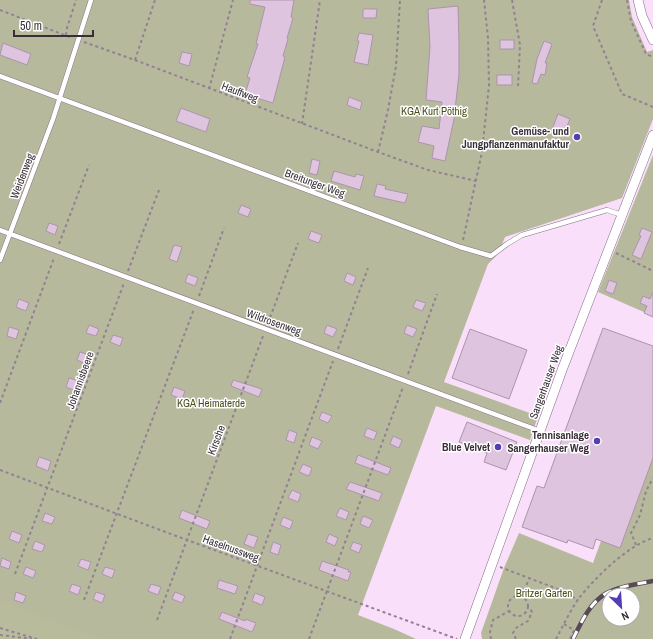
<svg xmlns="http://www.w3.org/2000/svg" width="653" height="639" font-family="'Archivo Narrow',sans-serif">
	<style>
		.green { fill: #b6b99b; fill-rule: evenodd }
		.forest { fill: #b8bb9c }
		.building { fill: #dec4de; stroke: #ad94ad }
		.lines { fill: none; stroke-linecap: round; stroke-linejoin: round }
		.service-casing { stroke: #876f87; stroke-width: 5.5 }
		.minor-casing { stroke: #876f87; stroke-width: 10 }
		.path { stroke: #928192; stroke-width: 2; stroke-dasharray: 3 3; stroke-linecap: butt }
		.service { stroke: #fff; stroke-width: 4.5 }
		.minor { stroke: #fff; stroke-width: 9 }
		.rail-casing { stroke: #564a57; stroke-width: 4.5 }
		.rail { stroke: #fff; stroke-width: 3; stroke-dasharray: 9; stroke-linecap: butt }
		.poi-dot { fill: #543db5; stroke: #fff; stroke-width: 1.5 }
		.labels { text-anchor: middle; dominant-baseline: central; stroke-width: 3; stroke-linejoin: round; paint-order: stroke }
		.street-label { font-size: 11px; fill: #382e38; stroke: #fff }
		.park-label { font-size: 11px; fill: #4a4d1a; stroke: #fff }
		.poi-label { font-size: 11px; font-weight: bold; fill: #382e38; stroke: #fff; text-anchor: end }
	</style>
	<rect width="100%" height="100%" fill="#f9dffa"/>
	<g class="green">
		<polygon points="0,0 629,0 632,17 647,52 653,50 653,119 622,198 505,237 498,254 488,264 444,382 538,416 530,440 436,406 358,615 394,629 416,639 0,639"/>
		<polygon points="653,155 653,316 598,292"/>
		<path d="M637,442L653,448V639H482L481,633L504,568L519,533L593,563ZM609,595H633V619H609Z"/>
	</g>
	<polygon class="forest" points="0,601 102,639 0,639"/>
	<g class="building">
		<polygon points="250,0 294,0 291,17 293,18 287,38 288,39 283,56 285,57 273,103 253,97 252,100 244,97 250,78 247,77 258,44 256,44 265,7 250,4"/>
		<polygon points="458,6 459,45 459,74 454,119 445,161 432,158 434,146 418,142 422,126 439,129 442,102 426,100 430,47 428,9"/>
		<polygon points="363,9 377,9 376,18 363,18"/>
		<polygon points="359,33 373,35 368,65 354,62 359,41 357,41"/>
		<rect x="500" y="40" width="14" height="9"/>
		<polygon points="544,41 552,44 545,63 547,63 545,75 541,74 537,84 532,83 537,59"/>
		<polygon points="3,43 31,54 27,65 0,55"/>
		<polygon points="182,52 192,54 189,66 179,63"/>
		<rect x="497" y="75" width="15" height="10"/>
		<polygon points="349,97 362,102 360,110 347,105"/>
		<polygon points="181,108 210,119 206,132 176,121"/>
		<polygon points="558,114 570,119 563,136 551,132"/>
		<polygon points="312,159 320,161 317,175 309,173"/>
		<polygon points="334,171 355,177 356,174 364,176 360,190 331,181"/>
		<polygon points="377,184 386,186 385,189 408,194 405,203 374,196"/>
		<polygon points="241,205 251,209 248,217 238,213"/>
		<polygon points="49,223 58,226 55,235 46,231"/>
		<polygon points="642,228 652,232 641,259 632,255 641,236 639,235"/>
		<polygon points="311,231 322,235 319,243 308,239"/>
		<polygon points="174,245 182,247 177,262 169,259"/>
		<polygon points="347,273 356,277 353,285 344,281"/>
		<polygon points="188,274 198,278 195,286 185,282"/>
		<polygon points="609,280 617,283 613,294 605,291"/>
		<polygon points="653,292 653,317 644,313 647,306 640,303 643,296 650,299"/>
		<polygon points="19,299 29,303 26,311 16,307"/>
		<polygon points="416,300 426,303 422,311 413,307"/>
		<polygon points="89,325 99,329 96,336 86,333"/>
		<polygon points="327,325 337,329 333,337 324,333"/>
		<polygon points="407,325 417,329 413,337 404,333"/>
		<polygon points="9,327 19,330 16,339 7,336"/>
		<polygon points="603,328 653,346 653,458 620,548 596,539 593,549 568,540 567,543 522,527 537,486 544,488"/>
		<polygon points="470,329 527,350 509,399 452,378"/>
		<polygon points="113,335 123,338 120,346 110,342"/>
		<polygon points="80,352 89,355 86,364 77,360"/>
		<polygon points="69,378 79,381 76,391 66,387"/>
		<polygon points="233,380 262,389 259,397 231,386"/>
		<polygon points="174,387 185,391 182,399 171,395"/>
		<polygon points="322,412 332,416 328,423 319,419"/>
		<polygon points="467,422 517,442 506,470 484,462 487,453 459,442"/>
		<polygon points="367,428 377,432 374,440 364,436"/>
		<polygon points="289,430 297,433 294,443 286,440"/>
		<polygon points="393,436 402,440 399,448 390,444"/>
		<polygon points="312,437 322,441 318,449 309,445"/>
		<polygon points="358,455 391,468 388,475 355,463"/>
		<polygon points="39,457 51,461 48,471 36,466"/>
		<polygon points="303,464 312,468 309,476 299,472"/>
		<polygon points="350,482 382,493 379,501 346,489"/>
		<polygon points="292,490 301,494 298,502 288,498"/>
		<polygon points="340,508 349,512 346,520 336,516"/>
		<polygon points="182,510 210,521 207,529 179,518"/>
		<polygon points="45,513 55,517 52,524 42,521"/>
		<polygon points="363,516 373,520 369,528 360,524"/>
		<polygon points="283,517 293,521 290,529 280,525"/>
		<polygon points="12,531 22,535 19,543 9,539"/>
		<polygon points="248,534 258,537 254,548 244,544"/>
		<polygon points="329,534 338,538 335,546 326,542"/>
		<polygon points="35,541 45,545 42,552 32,549"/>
		<polygon points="273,542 281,545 278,555 270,552"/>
		<polygon points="353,542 362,545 359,553 350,549"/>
		<polygon points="2,558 11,562 9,569 0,566"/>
		<polygon points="81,559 91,562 88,570 78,566"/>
		<polygon points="322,561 349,570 348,572 351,572 348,581 319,570"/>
		<polygon points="26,567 36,571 33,578 23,574"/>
		<polygon points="105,567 115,570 112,578 102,574"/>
		<polygon points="219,580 238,586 235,594 217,588"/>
		<polygon points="72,584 81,587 78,595 69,591"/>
		<polygon points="151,584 161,587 158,595 148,591"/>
		<polygon points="16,592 26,596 23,603 14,600"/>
		<polygon points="96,592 105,595 102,603 93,599"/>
		<polygon points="175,592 185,596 182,603 172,599"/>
		<polygon points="255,593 265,597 262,605 252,601"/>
		<polygon points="222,612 245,621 245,619 256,623 252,632 219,619"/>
	</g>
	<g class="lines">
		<g class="service-casing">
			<g id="service">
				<polyline points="0,76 460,247 491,256 507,244 522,235 607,210 622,215"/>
				<polyline points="0,230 540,431"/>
				<polyline points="0,260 53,119 91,0"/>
			</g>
		</g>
		<g class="minor-casing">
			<g id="minor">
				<polyline points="638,0 642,16 653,40"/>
				<polyline points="465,639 562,370 653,135"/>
			</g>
		</g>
		<g class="path">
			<polyline points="512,0 520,45 518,86"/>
			<polyline points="602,0 593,26 622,94 653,107"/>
			<polyline points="627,0 631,21 646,54 653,57"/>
			<polyline points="0,10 72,38"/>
			<polyline points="66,35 67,28 76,0"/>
			<polyline points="84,42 135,60 378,152 428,170 476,181"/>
			<polyline points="135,60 155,0"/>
			<polyline points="209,89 233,0"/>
			<polyline points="302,124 320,0"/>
			<polyline points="378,152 388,110 396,66 400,0"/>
			<polyline points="463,240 482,152 489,85 488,38 484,0"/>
			<polyline points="59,244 89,165"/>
			<polyline points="616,253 653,271"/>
			<polyline points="128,271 159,190"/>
			<polyline points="199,296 224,228"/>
			<polyline points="268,323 298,243"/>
			<polyline points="338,349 368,268"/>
			<polyline points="408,374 437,294"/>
			<polyline points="0,403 54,258"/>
			<polyline points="0,470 187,540 457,639"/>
			<polyline points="636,545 631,533 640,515 646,491 653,478"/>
			<polyline points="500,567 563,591 578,600"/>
			<polyline points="15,574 124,283"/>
			<circle cx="518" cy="606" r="10"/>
			<polyline points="522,596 529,579"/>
			<polyline points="84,600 194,309"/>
			<polyline points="157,620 263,336"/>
			<polyline points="564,624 574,630 570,639"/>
			<polyline points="0,628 37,639"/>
			<polyline points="0,635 32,639"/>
			<polyline points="230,639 333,361"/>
			<polyline points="309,639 403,387"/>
			<polyline points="491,639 490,632 493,620 509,611"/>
			<polyline points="516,639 513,633 516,628 528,621 532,612 529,607"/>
			<path d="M556,639C563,626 570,611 579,598C595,578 628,545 653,538"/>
		</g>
		<use href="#service" class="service"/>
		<use href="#minor" class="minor"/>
		<g class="rail-casing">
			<path id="rail" d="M573,639C581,623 589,604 605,594C619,586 638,584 653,581"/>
		</g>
		<use href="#rail" class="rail"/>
	</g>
	<g class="poi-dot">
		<circle cx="577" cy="137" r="4"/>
		<circle cx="597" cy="441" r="4"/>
		<circle cx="498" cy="447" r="4"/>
	</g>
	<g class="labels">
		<g class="street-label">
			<text transform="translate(240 92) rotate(21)">Hauffweg</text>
			<text transform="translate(22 176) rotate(-69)">Weidenweg</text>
			<text transform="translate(315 183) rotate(20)">Breitunger Weg</text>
			<text transform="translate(274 322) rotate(20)">Wildrosenweg</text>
			<text transform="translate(80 380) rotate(-70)">Johannisbeere</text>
			<text transform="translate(546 382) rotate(-70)">Sangerhauser Weg</text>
			<text transform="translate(216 440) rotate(-69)">Kirsche</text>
			<text transform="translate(231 548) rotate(20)">Haselnussweg</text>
		</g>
		<g class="park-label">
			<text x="434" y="111">KGA Kurt Pöthig</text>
			<text x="211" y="403">KGA Heimaterde</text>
			<text x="544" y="593">Britzer Garten</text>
		</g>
		<g class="poi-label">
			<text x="569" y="131">Gemüse- und<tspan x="569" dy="13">Jungpflanzenmanufaktur</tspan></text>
			<text x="589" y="435">Tennisanlage<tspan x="589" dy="13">Sangerhauser Weg</tspan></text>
			<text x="490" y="447">Blue Velvet</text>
		</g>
	</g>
	<g transform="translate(621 607) rotate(155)"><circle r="19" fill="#ffffff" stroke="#afabaf"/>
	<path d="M0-3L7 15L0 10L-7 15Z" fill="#543db5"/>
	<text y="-6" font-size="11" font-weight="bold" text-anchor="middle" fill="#382e38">N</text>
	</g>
	<path d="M14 30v6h79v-6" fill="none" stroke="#382e38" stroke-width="2"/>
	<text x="20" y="30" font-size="12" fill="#382e38" stroke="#ffffff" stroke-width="3" paint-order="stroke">50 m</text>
</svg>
